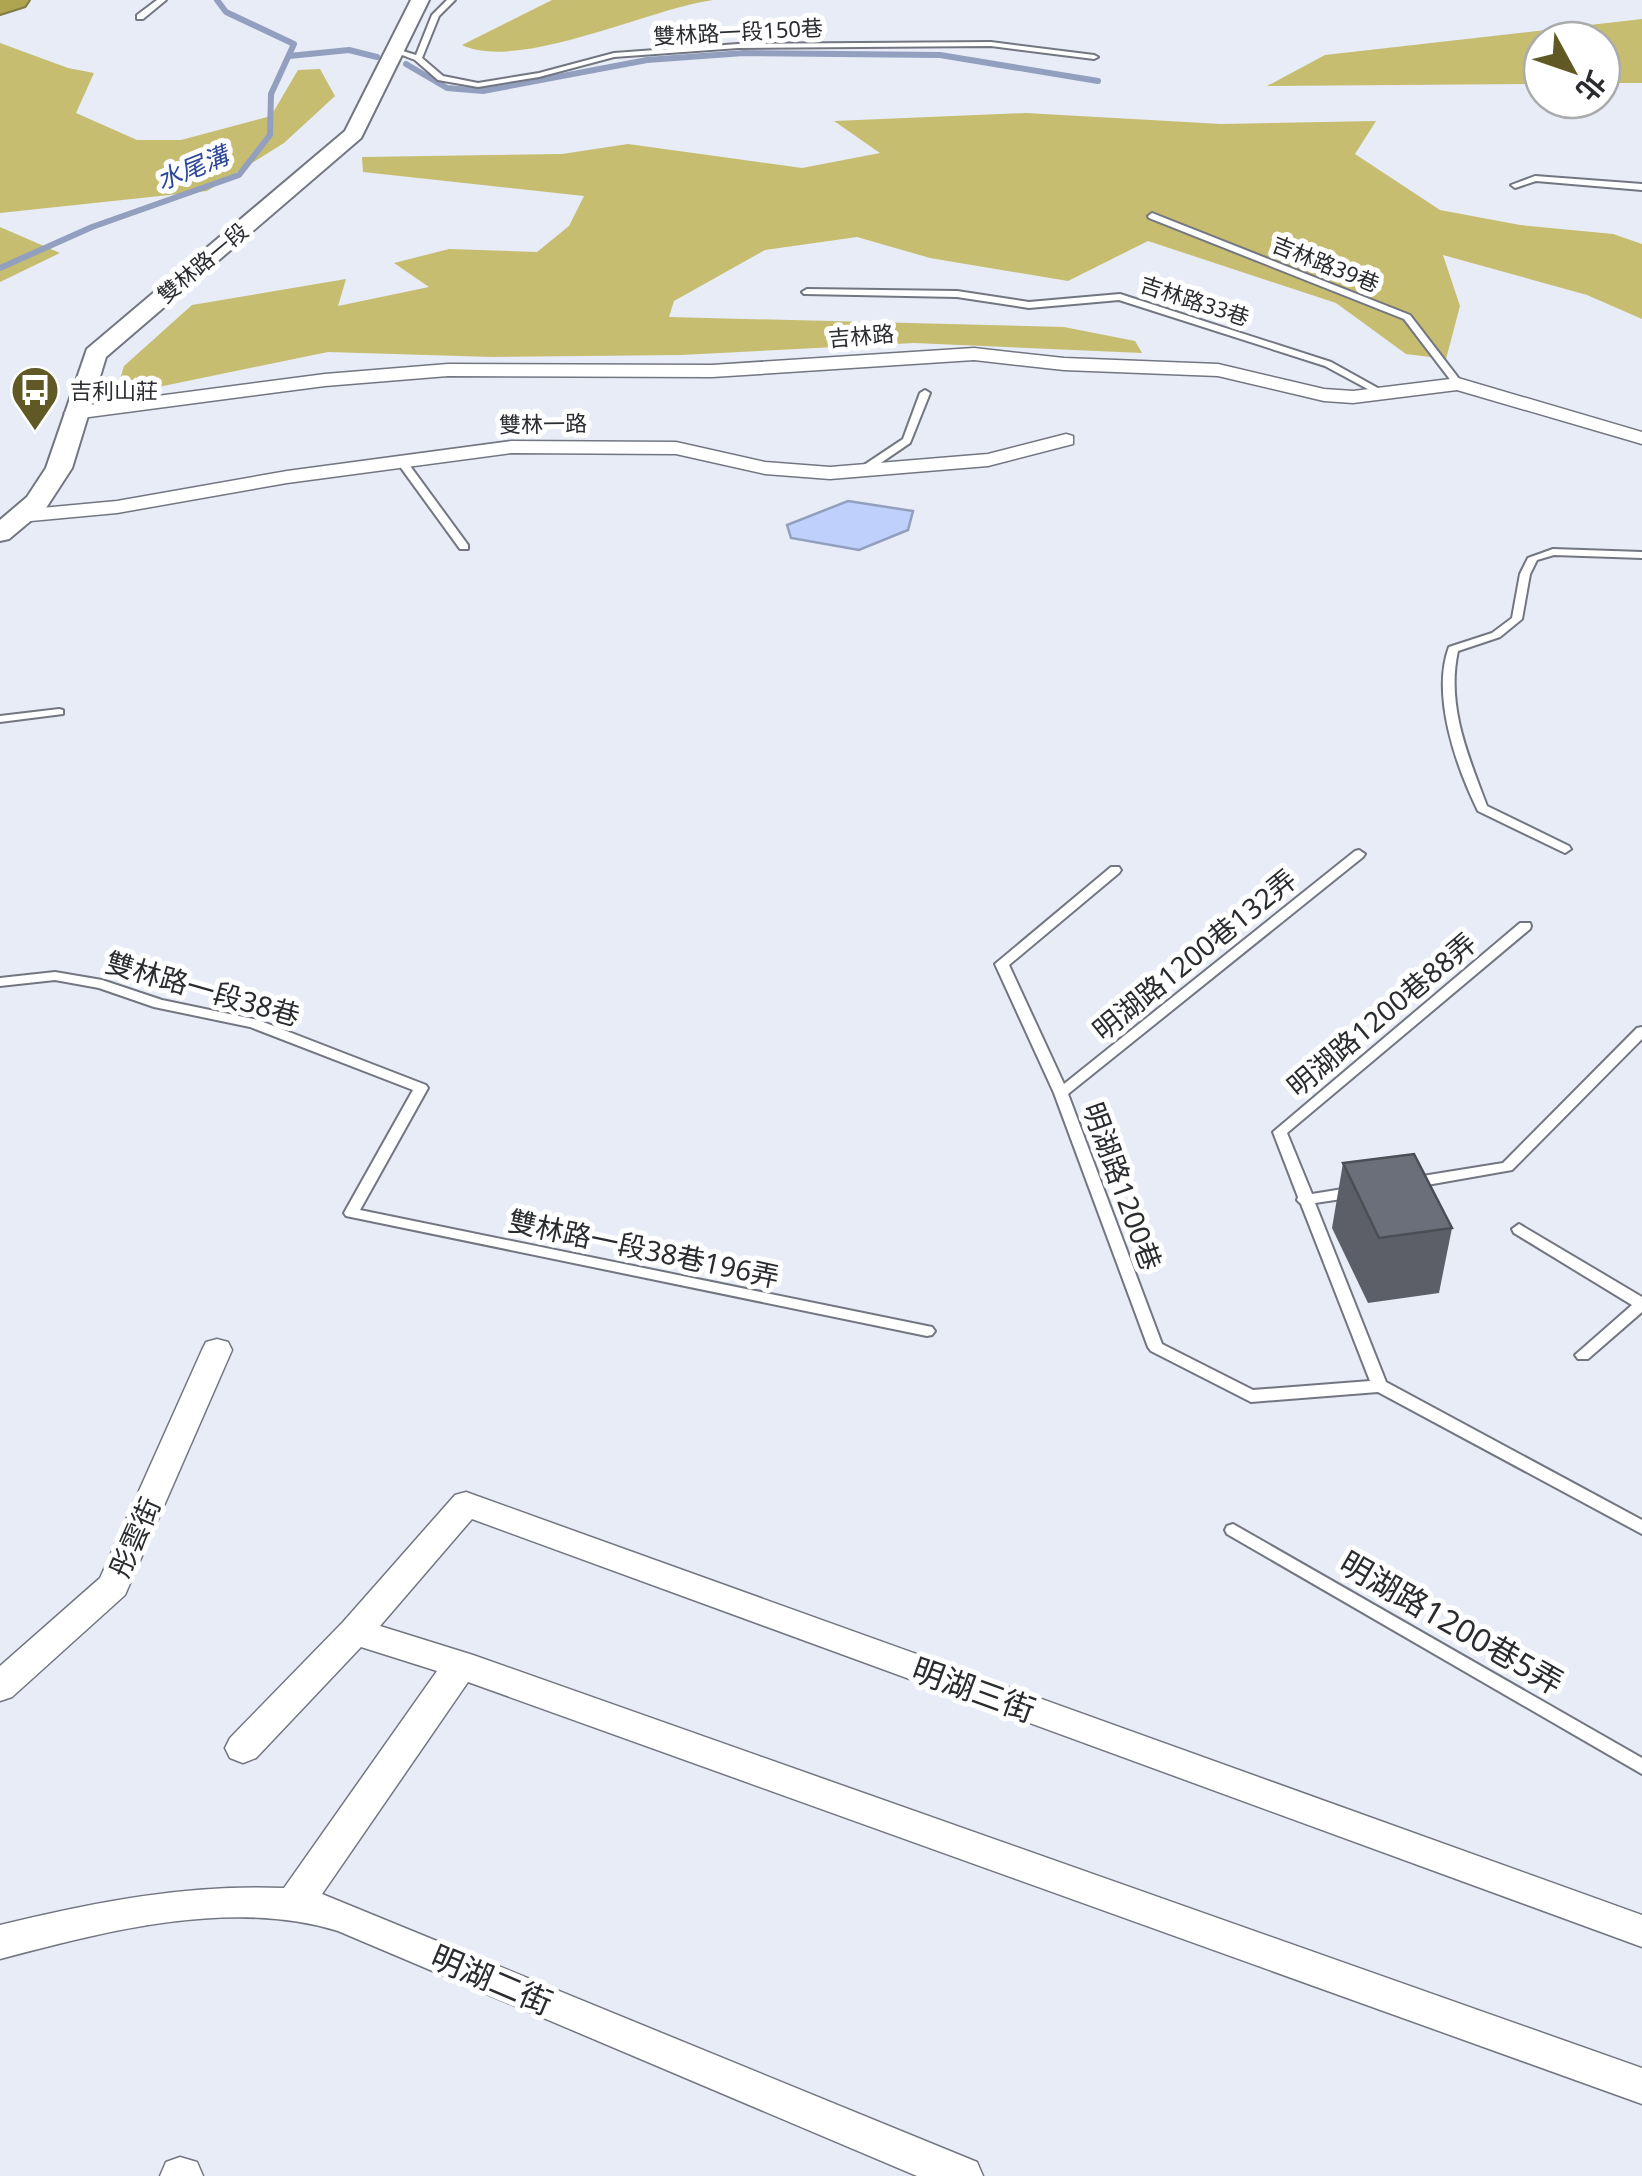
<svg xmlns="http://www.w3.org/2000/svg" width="1642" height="2176" font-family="'Noto Sans','Noto Sans TC',sans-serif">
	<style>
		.green { fill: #c6bd71 }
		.water { fill: #bed0fb; stroke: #929fbe; stroke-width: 2.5 }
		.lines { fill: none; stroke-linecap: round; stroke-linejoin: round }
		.stream { stroke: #929fbe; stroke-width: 6 }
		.service-casing { stroke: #727680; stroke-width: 4 }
		.minor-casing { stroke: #727680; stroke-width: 3 }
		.tertiary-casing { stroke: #727680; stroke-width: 4 }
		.motorway-casing { stroke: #807a45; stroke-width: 4 }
		.service { fill: #fff; fill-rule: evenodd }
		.minor { fill: #fff; fill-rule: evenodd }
		.tertiary { fill: #fff; fill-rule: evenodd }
		.motorway { fill: #afa450; fill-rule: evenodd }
		.wall { fill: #5c5f68 }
		.building { fill: #6b6f79; stroke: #4b4e55; stroke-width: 2.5 }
		.labels { text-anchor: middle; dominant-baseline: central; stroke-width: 10; stroke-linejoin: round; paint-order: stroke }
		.far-street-label { font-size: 22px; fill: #2a2c30; stroke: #fff }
		.far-poi-label { font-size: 22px; fill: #2a2c30; stroke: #fff; text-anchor: start }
		.far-water-label { font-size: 25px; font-style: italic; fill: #2e4898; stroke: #fff }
		.street-label { font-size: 28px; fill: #2a2c30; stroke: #fff }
		.near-street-label { font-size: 32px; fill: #2a2c30; stroke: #fff }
	</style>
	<rect width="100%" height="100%" fill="#e7ecf7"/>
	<g class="green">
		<path d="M552,0H713C648,9 518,72 462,45Z"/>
		<polygon points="1642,19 1642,83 1602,83 1602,40 1542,40 1542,84 1267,86 1325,55"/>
		<polygon points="0,43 68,68 94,73 76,113 137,140 181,140 271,116 298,70 320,69 335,96 284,143 207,191 0,213"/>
		<polygon points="1026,113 1221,124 1376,121 1355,154 1440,210 1520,225 1613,234 1642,244 1642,319 1587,295 1443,255 1460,306 1446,359 1406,354 1336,303 1148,241 1068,281 930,258 857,237 765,250 674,301 669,317 1064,327 1135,341 1142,353 914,343 681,355 493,357 328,352 115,396 124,366 192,305 346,279 338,306 429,287 394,263 449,249 537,252 569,226 584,196 363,172 362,157 562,154 628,144 802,168 880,153 834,121"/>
		<polygon points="0,227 60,253 0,282"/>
	</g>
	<polygon class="water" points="848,501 913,511 908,530 859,550 791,538 787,525"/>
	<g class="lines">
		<g class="stream">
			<polyline points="289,56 349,50 377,57"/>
			<polyline points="406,64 447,88 483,91 647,60 744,53 940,55 1098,81"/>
			<polyline points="0,268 92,227 239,175 270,135 271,94 294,44 226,12 217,0"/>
		</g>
		<g class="service-casing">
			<g id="service">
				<polygon points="157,0 166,0 143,19 137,19 137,15"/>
				<polygon points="447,0 455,0 439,16 422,58 443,76 478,83 539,73 614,53 738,44 991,42 1094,55 1098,57 1094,59 991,46 738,48 614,57 539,77 478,87 438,80 415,60 392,51 396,49 416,55 432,15"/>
				<polygon points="1535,176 1642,184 1642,190 1536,181 1515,188 1511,185"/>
				<polygon points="1152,213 1410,315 1463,384 1455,386 1404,319 1149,218 1148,216"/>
				<polygon points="807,289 957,291 1029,302 1120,294 1331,362 1385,392 1377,394 1325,366 1119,300 1029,308 957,297 804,294 802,292"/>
				<polygon points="925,390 930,393 910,443 866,473 858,473 858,469 903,439 920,393"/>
				<polygon points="401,458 405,459 468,545 468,549 460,549 396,461"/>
				<path d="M1553,549L1642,552V558L1554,555L1537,560L1530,574L1522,619L1500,637L1458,651C1446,705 1468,756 1487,806L1569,846L1571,849L1565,853L1478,811C1456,766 1431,695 1449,647L1492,633L1512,618L1520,574L1528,558Z"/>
				<polygon points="59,709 63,710 63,714 0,722 0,716"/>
				<polygon points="1359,850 1365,854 1363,857 1068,1094 1162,1344 1253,1390 1370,1381 1301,1204 1297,1200 1298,1197 1273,1132 1520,923 1530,923 1531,926 1530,929 1287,1133 1312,1194 1355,1187 1362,1192 1355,1197 1315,1203 1386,1382 1642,1520 1642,1534 1378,1392 1251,1402 1151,1351 1148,1347 1054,1093 995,964 1111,867 1119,867 1121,870 1119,873 1009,965 1064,1084 1355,851"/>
				<polygon points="55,972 102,980 162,1000 258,1020 426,1085 428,1088 360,1210 927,1326 932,1327 935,1331 932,1335 927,1336 346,1216 344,1213 413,1090 250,1027 154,1007 99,988 55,980 0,986 0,978"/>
				<polygon points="1642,1027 1642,1039 1512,1170 1410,1188 1405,1186 1403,1183 1410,1178 1503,1163 1637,1028"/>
				<polygon points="1519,1224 1642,1297 1642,1312 1588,1359 1578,1359 1575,1355 1632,1305 1514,1233 1512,1229"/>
				<polygon points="1233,1524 1642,1758 1642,1774 1227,1534 1225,1530 1227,1526"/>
			</g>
		</g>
		<g class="minor-casing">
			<g id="minor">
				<polygon points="974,348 1064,358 1218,364 1324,389 1353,391 1458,378 1642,432 1642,444 1457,390 1353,403 1324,401 1218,376 1064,370 974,360 712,377 448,376 325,386 74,419 64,413 74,407 325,374 448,364 712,365"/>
				<polygon points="1066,434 1073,436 1073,444 988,466 830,479 765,474 676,454 511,453 287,483 117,513 20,522 10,516 20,510 117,501 287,471 511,441 676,442 765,462 830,467 988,454"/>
				<polygon points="217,1339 228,1342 232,1350 125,1595 12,1697 0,1701 0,1666 100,1578 202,1350 206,1342"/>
				<path d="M466,1492L1642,1915V1947L472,1519L380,1626L473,1655L1642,2068V2104L468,1682L322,1894L977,2162L983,2176H917L338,1931C231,1898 105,1931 0,1959V1925C94,1902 187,1884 284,1888L437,1671L361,1647L256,1758L243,1763L230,1758L225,1748L230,1738L343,1622L455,1495Z"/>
				<polygon points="180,2157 197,2162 203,2176 160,2176 166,2162"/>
			</g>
		</g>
		<g class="tertiary-casing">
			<polygon id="tertiary" points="411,0 429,0 361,138 106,357 72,468 46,508 9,539 0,541 0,520 27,497 46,468 87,349 345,131"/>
		</g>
		<g class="motorway-casing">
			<polygon id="motorway" points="0,0 29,0 25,6 0,14"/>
		</g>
		<use href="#service" class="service"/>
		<use href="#minor" class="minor"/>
		<use href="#tertiary" class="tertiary"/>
		<use href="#motorway" class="motorway"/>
	</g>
	<polygon class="wall" points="1343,1163 1452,1228 1439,1293 1368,1303 1332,1228"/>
	<polygon class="building" points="1414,1154 1452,1228 1379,1238 1343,1163"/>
	<defs>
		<g id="bus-pin" transform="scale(2.5)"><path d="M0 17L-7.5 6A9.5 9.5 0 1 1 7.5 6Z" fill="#605925" stroke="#fff"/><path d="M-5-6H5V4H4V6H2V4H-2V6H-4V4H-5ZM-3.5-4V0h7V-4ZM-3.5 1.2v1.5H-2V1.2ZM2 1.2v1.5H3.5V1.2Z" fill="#fff"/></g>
	</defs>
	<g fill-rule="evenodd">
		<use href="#bus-pin" x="35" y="390"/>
	</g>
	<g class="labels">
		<g class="far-street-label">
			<text transform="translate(738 31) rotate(-3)">雙林路一段150巷</text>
			<text transform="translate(202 262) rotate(-40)">雙林路一段</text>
			<text transform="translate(1326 263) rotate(22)">吉林路39巷</text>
			<text transform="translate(1195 300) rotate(18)">吉林路33巷</text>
			<text transform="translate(861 335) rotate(-5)">吉林路</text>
			<text transform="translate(543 423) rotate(-1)">雙林一路</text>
		</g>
		<g class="far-poi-label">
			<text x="70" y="390">吉利山莊</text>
		</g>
		<g class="far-water-label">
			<text transform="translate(192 167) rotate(-22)">水尾溝</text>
		</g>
		<g class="street-label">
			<text transform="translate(1194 954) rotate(-39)">明湖路1200巷132弄</text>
			<text transform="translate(203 988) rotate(16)">雙林路一段38巷</text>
			<text transform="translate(1381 1014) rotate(-40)">明湖路1200巷88弄</text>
			<text transform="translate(1123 1186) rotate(70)">明湖路1200巷</text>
			<text transform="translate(644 1248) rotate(12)">雙林路一段38巷196弄</text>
			<text transform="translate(134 1537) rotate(-66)">彤雲街</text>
		</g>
		<g class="near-street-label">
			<text transform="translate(1452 1622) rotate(30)">明湖路1200巷5弄</text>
			<text transform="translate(974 1689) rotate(20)">明湖三街</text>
			<text transform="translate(492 1979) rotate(23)">明湖二街</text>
		</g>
	</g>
	<g transform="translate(1572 70) rotate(130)"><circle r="48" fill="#ffffff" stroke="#aaabac" stroke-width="2.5"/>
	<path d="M0-8L18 38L0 25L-18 38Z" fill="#605925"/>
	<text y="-15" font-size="28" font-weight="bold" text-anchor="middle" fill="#2a2c30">北</text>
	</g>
</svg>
